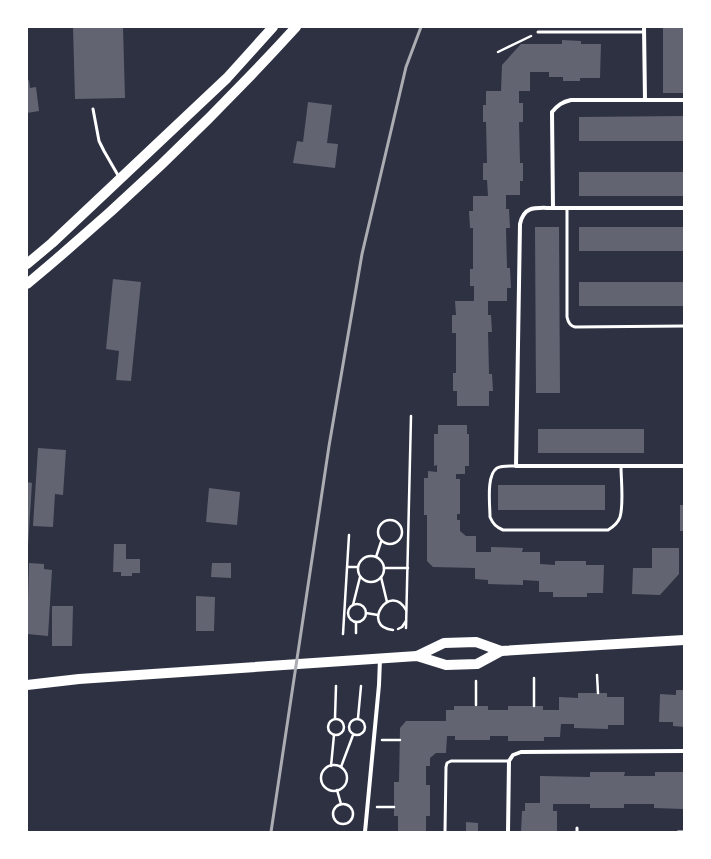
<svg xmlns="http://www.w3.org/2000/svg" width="711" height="859" font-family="'DejaVu Sans',sans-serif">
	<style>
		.building { fill: #626471 }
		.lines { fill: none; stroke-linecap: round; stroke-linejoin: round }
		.path { stroke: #fff; stroke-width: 2.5 }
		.service { stroke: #fff; stroke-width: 3 }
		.minor { stroke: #fff; stroke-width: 4 }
		.primary { stroke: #fff; stroke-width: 10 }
		.rail { stroke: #abadb3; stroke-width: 3 }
	</style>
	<rect width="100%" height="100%" fill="#2d3142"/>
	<g class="building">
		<polygon points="73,27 123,27 125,98 75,99"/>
		<rect x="663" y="27" width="21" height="66"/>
		<polygon points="562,40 581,41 581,44 601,44 600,78 580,78 580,81 563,81 563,77 549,77 549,72 530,72 530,91 519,91 519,103 523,103 523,122 519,122 520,163 523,163 523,181 520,181 520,195 506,195 506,209 509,209 510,228 506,228 507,268 510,268 511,288 507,288 507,301 488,301 488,315 491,315 492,332 488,332 489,374 492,374 493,391 489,391 489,406 457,406 457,391 453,391 453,373 456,373 456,333 452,333 452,315 456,315 455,301 474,301 474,286 470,286 470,269 473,269 473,228 470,228 469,211 473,211 473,196 488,196 487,180 483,180 483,163 487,163 486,122 483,122 483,105 486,105 486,91 501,91 502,65 521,44 562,44"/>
		<polygon points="29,80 30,88 36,87 39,111 27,113 27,81"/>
		<polygon points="308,102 332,105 327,143 338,144 335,168 293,163 297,141 303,142"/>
		<polygon points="684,116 684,141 579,141 579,117"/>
		<rect x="579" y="172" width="105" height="24"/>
		<polygon points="535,227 559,227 560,393 536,393"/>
		<rect x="579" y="227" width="105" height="24"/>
		<polygon points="113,279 141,282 131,381 116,380 119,351 106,349"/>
		<rect x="579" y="282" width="105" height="24"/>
		<polygon points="438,425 467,425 467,434 469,434 469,466 465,466 465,474 456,474 456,479 460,479 460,514 457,514 457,520 460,520 460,531 466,536 476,536 476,552 491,552 491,547 523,548 522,552 540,552 540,564 555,565 555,561 586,561 586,565 604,565 603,593 587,593 587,597 553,597 553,592 539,592 539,581 523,580 523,585 488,584 488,580 475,579 475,568 433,567 427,561 427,515 424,515 424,478 428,478 428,471 437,472 437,465 434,466 434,434 438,434"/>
		<rect x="538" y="429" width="106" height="24"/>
		<polygon points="38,448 66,450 63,495 55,494 53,527 33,526"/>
		<polygon points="27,482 32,483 28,546 27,546"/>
		<rect x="498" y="485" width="107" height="25"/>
		<polygon points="209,488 240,492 237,525 206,522"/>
		<rect x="680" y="505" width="4" height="26"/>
		<polygon points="114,544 126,544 126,559 140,559 140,573 132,573 132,576 121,576 121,572 113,572"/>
		<polygon points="652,548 679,548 679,574 660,595 632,594 633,568 652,568"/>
		<polygon points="29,563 44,564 44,569 52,570 48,636 27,634"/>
		<polygon points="212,563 231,563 231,578 211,577"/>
		<polygon points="196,596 215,597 214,631 196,631"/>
		<polygon points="52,606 73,606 72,646 52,646"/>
		<polygon points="676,690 684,690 684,727 673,726 673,722 659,722 660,694 676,695"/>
		<polygon points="578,693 607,693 607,697 624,697 624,725 608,725 608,729 574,728 574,724 561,724 560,737 544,737 544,741 508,741 508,736 490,736 490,740 455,740 455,736 447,736 446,753 436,753 430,758 430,766 426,766 426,785 430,785 430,816 426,816 426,832 398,832 398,816 394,816 394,782 399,782 400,728 406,721 446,721 446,710 454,710 454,706 488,706 488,710 508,710 508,706 543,706 543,710 559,710 559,697 578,698"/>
		<polygon points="590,772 625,772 624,776 655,776 655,772 684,772 684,809 654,808 654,804 624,804 624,808 590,808 590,804 553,804 553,811 557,811 557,832 521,832 522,811 525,811 525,803 540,803 540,776 590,777"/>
		<polygon points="466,822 478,823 478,832 466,832"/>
	</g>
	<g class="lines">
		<g class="path">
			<polyline points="498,52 531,36"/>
			<circle cx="390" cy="532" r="12"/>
			<circle cx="371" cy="569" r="13"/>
			<polyline points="376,557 381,542"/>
			<polyline points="348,567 357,567"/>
			<polyline points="384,568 408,568"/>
			<polyline points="381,577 387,602"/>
			<circle cx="357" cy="613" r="9"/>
			<polyline points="353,605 360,577"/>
			<polyline points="366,613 378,615"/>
			<polyline points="356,622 356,633"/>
			<polyline points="406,628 411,416"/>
			<polyline points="398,629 402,627 406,621"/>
			<path d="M393,630C360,627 390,581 406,610"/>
			<polyline points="343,634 349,535"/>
			<polyline points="597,675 598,693"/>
			<polyline points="534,678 534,706"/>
			<polyline points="476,681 476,705"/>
			<polyline points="335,718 336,686"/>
			<polyline points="358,718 361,686"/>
			<circle cx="357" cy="727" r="8"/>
			<circle cx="336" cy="727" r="8"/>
			<polyline points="382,740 400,740"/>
			<circle cx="334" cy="778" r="13"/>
			<polyline points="331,766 334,735"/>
			<polyline points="341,767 353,735"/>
			<polyline points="337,790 341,804"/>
			<circle cx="343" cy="814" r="10"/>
			<polyline points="377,807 394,807"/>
		</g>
		<g class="service">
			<polyline points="538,32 644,32"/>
			<polyline points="93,109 99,141 104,151 119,177"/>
			<path d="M567,208V317C568,322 570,326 575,327L684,326"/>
			<path d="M516,466C510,466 503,465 497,468C486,475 490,505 490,517C493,524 496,527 503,530H608C613,527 618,523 620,517C624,504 621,480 621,466"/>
			<polyline points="445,832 446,767 447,763 451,761 509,761"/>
			<polyline points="577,832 577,828"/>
			<polyline points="678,832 684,832"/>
		</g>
		<g class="minor">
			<polyline points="644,27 645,100"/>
			<path d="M684,100H571C562,102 558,105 552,112L553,208C536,208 524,205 520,224L516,466H684"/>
			<polyline points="553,208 684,208"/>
			<polyline points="365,832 379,685 380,659"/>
			<polyline points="508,832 509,761 513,755 521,752 684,751"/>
		</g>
		<g class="primary">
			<polyline points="27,264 52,243 227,78 273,27"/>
			<path d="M27,284C122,205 213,118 296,27"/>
			<polyline points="417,656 444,643 476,642 501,651 684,640"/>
			<polyline points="27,685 79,679 417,656 446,665 477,664 501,651"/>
		</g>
		<polyline class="rail" points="271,832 329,446 362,254 406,67 421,27"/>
	</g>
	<rect width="711" height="859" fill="none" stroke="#ffffff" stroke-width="56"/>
</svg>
